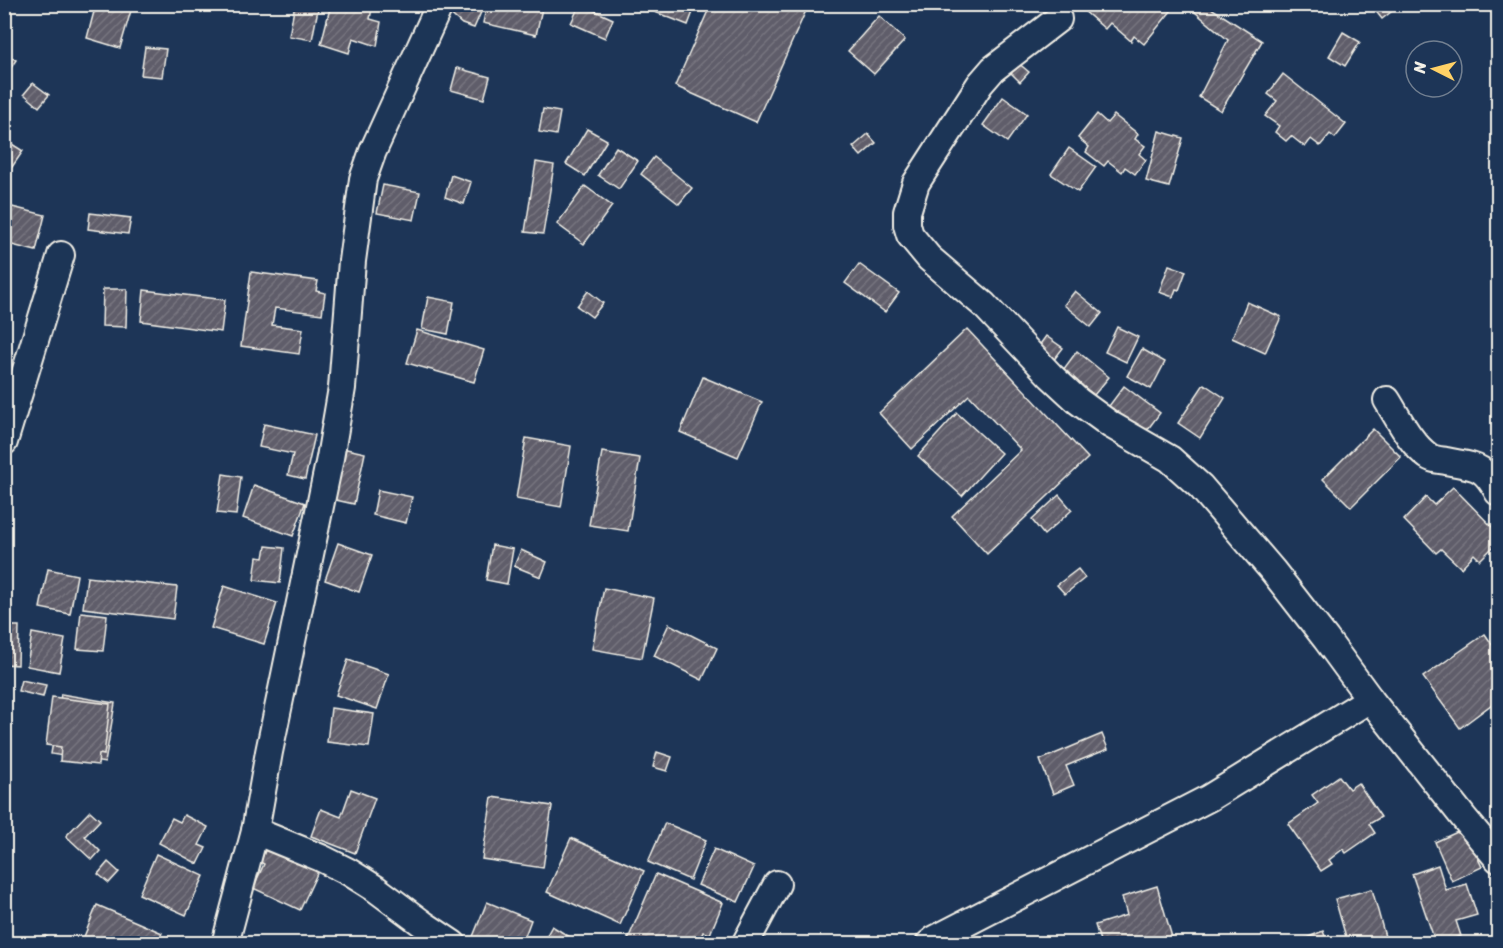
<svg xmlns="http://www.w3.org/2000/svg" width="1503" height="948" font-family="Sriracha,sans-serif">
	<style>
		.building { fill: url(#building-hatch); stroke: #f4f1e8; stroke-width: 1.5 }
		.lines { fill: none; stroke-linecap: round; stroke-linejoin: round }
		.street-casing { stroke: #f4f1e8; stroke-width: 30 }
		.street { stroke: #1d3557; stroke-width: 26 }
	</style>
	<defs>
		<pattern id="building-hatch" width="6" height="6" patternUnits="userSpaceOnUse" patternTransform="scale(1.5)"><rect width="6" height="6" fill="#5f5d6a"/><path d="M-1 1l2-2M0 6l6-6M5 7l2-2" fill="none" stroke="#77757f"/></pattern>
	</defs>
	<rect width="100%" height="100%" fill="#1d3557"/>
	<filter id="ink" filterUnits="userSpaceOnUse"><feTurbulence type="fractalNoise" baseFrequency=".0167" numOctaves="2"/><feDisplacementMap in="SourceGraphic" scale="12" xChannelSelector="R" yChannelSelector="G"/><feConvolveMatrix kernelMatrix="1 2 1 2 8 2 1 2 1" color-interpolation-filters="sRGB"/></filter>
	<g filter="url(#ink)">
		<g class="building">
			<polygon points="96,4 123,4 132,7 120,48 87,38"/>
			<polygon points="295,4 319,4 312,40 289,36"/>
			<polygon points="331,4 356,4 372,8 370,19 381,22 377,46 353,38 349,53 321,44"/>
			<polygon points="450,4 471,4 470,10 481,12 474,28 462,24 447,11"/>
			<polygon points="487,4 543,4 536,35 483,23"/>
			<polygon points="580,4 613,19 605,38 571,23"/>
			<polygon points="652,4 696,4 688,25 650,10"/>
			<polygon points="711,4 805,4 808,6 756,122 675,86"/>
			<polygon points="1085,4 1176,4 1176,5 1144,44 1134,36 1131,41 1110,23 1105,29 1082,9"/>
			<polygon points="1198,4 1205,4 1262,41 1221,111 1199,97 1228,40 1195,12"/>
			<polygon points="1370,4 1401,4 1382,19"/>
			<polygon points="879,16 905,40 874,74 848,51"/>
			<polygon points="1343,32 1360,42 1345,66 1329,56"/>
			<polygon points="145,47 166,49 162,77 141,75"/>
			<polygon points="4,53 16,60 4,78"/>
			<polygon points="1017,62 1029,72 1020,82 1009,71"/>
			<polygon points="457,68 490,77 484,99 451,90"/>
			<polygon points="1283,74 1346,124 1335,138 1330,134 1320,146 1311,139 1305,147 1291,136 1286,141 1275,132 1279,126 1265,116 1277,101 1268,94"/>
			<polygon points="33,83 49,95 39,107 24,94"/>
			<polygon points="1003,97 1027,114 1007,142 983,125"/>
			<polygon points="543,109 560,112 556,135 539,132"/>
			<polygon points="1097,114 1107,123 1114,115 1138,134 1135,139 1145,146 1139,154 1146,160 1135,174 1125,167 1122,172 1108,161 1104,166 1086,152 1089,147 1078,138"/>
			<polygon points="587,129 607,140 585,176 566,164"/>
			<polygon points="1159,131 1183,138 1169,187 1146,181"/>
			<polygon points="868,134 876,143 861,156 853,147"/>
			<polygon points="7,141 23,151 12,167 4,163 4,145"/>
			<polygon points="616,147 638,161 619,189 598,175"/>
			<polygon points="1069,148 1096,167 1078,192 1051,174"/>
			<polygon points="654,157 692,188 679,204 641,174"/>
			<polygon points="536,162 554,165 543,234 525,232"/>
			<polygon points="451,175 471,182 464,204 445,197"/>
			<polygon points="383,185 420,192 414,220 377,213"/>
			<polygon points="585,186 612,206 584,244 557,224"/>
			<polygon points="4,205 45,215 36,251 4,243"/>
			<polygon points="90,213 131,218 128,234 88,229"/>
			<polygon points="859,264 899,293 885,312 845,283"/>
			<polygon points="1169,265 1186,271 1179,290 1176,289 1173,297 1159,292"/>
			<polygon points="251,272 318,281 316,291 325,293 322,314 275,308 272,325 303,329 299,354 241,346"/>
			<polygon points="103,289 127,289 126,327 102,326"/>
			<polygon points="144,290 225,300 221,332 141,321"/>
			<polygon points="588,291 603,303 592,317 577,306"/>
			<polygon points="1075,291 1102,313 1091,327 1064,305"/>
			<polygon points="428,297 454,302 448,334 422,329"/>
			<polygon points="1247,302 1281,317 1265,353 1232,338"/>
			<polygon points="1117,327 1138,337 1126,362 1105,352"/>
			<polygon points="967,329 1088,458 987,554 952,516 1021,450 969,395 912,449 879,413"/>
			<polygon points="417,330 484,350 474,382 407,363"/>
			<polygon points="1046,336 1063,348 1049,366 1033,354"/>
			<polygon points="1142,349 1165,362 1151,389 1127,376"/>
			<polygon points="1077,351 1109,377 1094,395 1063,370"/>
			<polygon points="703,377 762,402 738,457 680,432"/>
			<polygon points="1204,384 1225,398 1200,438 1178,423"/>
			<polygon points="1124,386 1160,413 1145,433 1109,406"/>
			<polygon points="957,413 1001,453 962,496 918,456"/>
			<polygon points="264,424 315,435 305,479 288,475 293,454 259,447"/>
			<polygon points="1373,429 1401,457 1351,507 1323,479"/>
			<polygon points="526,438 571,446 561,507 516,499"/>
			<polygon points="342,448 365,453 354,504 331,499"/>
			<polygon points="602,452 640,458 628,531 589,525"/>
			<polygon points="223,474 241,477 236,515 217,513"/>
			<polygon points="254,485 305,503 293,536 243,518"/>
			<polygon points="1453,487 1498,533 1498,542 1480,560 1474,554 1461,568 1441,549 1436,553 1404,520 1426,497 1434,505"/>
			<polygon points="378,490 412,497 406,523 373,515"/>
			<polygon points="1059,495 1072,510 1044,535 1032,520"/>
			<polygon points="338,543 372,555 359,592 325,580"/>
			<polygon points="492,545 513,549 507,584 486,580"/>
			<polygon points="266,546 284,548 280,583 254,580 257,557 264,558"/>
			<polygon points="521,550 547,562 541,577 514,566"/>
			<polygon points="48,569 77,575 70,614 40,608"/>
			<polygon points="1078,569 1085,578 1065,594 1057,585"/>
			<polygon points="87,577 177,587 173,619 83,608"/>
			<polygon points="224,586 277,603 264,644 211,628"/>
			<polygon points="604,588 654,598 642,658 592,649"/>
			<polygon points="81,612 107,615 103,651 77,649"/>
			<polygon points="669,624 717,648 702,680 654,656"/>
			<polygon points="4,626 19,626 18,665 4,664"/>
			<polygon points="32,633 65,639 59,672 27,666"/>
			<polygon points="1485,634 1498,653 1498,659 1497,660 1498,662 1498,708 1495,702 1460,728 1423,677"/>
			<polygon points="348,660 389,674 377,709 336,695"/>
			<polygon points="21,680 46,685 43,697 18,691"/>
			<polygon points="61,694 115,703 105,763 51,754"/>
			<polygon points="52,697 110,704 104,755 99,754 98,765 60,761 61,747 46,745"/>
			<polygon points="331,708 374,714 369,747 327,742"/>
			<polygon points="1102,734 1108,749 1066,766 1074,785 1053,794 1040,760"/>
			<polygon points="657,752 672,757 667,771 653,767"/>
			<polygon points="1339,776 1349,789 1358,783 1381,817 1369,824 1375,833 1346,853 1343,849 1329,860 1332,864 1321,871 1288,824 1318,803 1312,795"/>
			<polygon points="351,789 375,798 355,853 311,836 321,809 341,817"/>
			<polygon points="492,797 552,806 543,868 482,859"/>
			<polygon points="90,811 100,820 85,836 100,851 92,860 66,836"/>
			<polygon points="184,815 208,827 199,845 206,848 198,864 159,843 172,818 180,822"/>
			<polygon points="665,823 706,840 690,880 648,862"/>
			<polygon points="1464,829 1482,867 1452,881 1435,842"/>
			<polygon points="571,838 644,871 620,925 547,892"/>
			<polygon points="270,840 322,863 300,910 253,888 264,864 260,862"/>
			<polygon points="714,849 754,867 738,902 698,885"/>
			<polygon points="156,854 204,876 186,915 139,894"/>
			<polygon points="108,862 119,872 109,883 98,874"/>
			<polygon points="1438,865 1446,890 1467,884 1477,915 1456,921 1461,936 1436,944 1412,874"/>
			<polygon points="656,874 723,903 710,934 703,932 698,944 626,944"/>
			<polygon points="1157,886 1174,944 1101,944 1095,925 1127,915 1122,897"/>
			<polygon points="1372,889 1387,944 1348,944 1335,899"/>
			<polygon points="487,902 531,920 522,944 470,944"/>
			<polygon points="97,905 162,933 157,944 81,944"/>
			<polygon points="552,926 581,944 542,944"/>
			<polygon points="1323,931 1328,944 1292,944"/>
			<polygon points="45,936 59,944 41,944"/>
		</g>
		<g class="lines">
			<g class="street-casing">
				<g id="street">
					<polyline points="1058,19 993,69 980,84 916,183 907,212 907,225 910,235 929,258 984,305 1051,376 1078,401 1111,425 1170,459 1201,487 1273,571 1326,639 1370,699 1464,818 1498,859"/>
					<path d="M1387,400C1399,419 1410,443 1428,456C1433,460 1440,460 1446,461C1475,467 1483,464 1498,492"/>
					<polyline points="4,442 61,255"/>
					<polyline points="255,831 321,858 349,872 376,889 423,924 453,944"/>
					<polyline points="225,944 255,831 269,752 330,458 342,388 352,261 363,179 373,151 440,4"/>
					<polyline points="745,944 777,884"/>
					<polyline points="929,944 935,939 1209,798 1370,699"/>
				</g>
			</g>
			<use href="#street" class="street"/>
		</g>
	</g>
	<rect width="1503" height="948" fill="none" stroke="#1d3557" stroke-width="24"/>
	<rect x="12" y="12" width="1479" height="924" fill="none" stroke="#f4f1e8" stroke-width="2" filter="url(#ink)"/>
	<g transform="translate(1434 69) rotate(276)"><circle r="28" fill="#1d3557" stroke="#738091" stroke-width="1.5"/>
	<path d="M0-4.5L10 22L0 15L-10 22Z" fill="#ffd166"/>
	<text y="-9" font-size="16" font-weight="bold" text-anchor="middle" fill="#f4f1e8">N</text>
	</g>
</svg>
